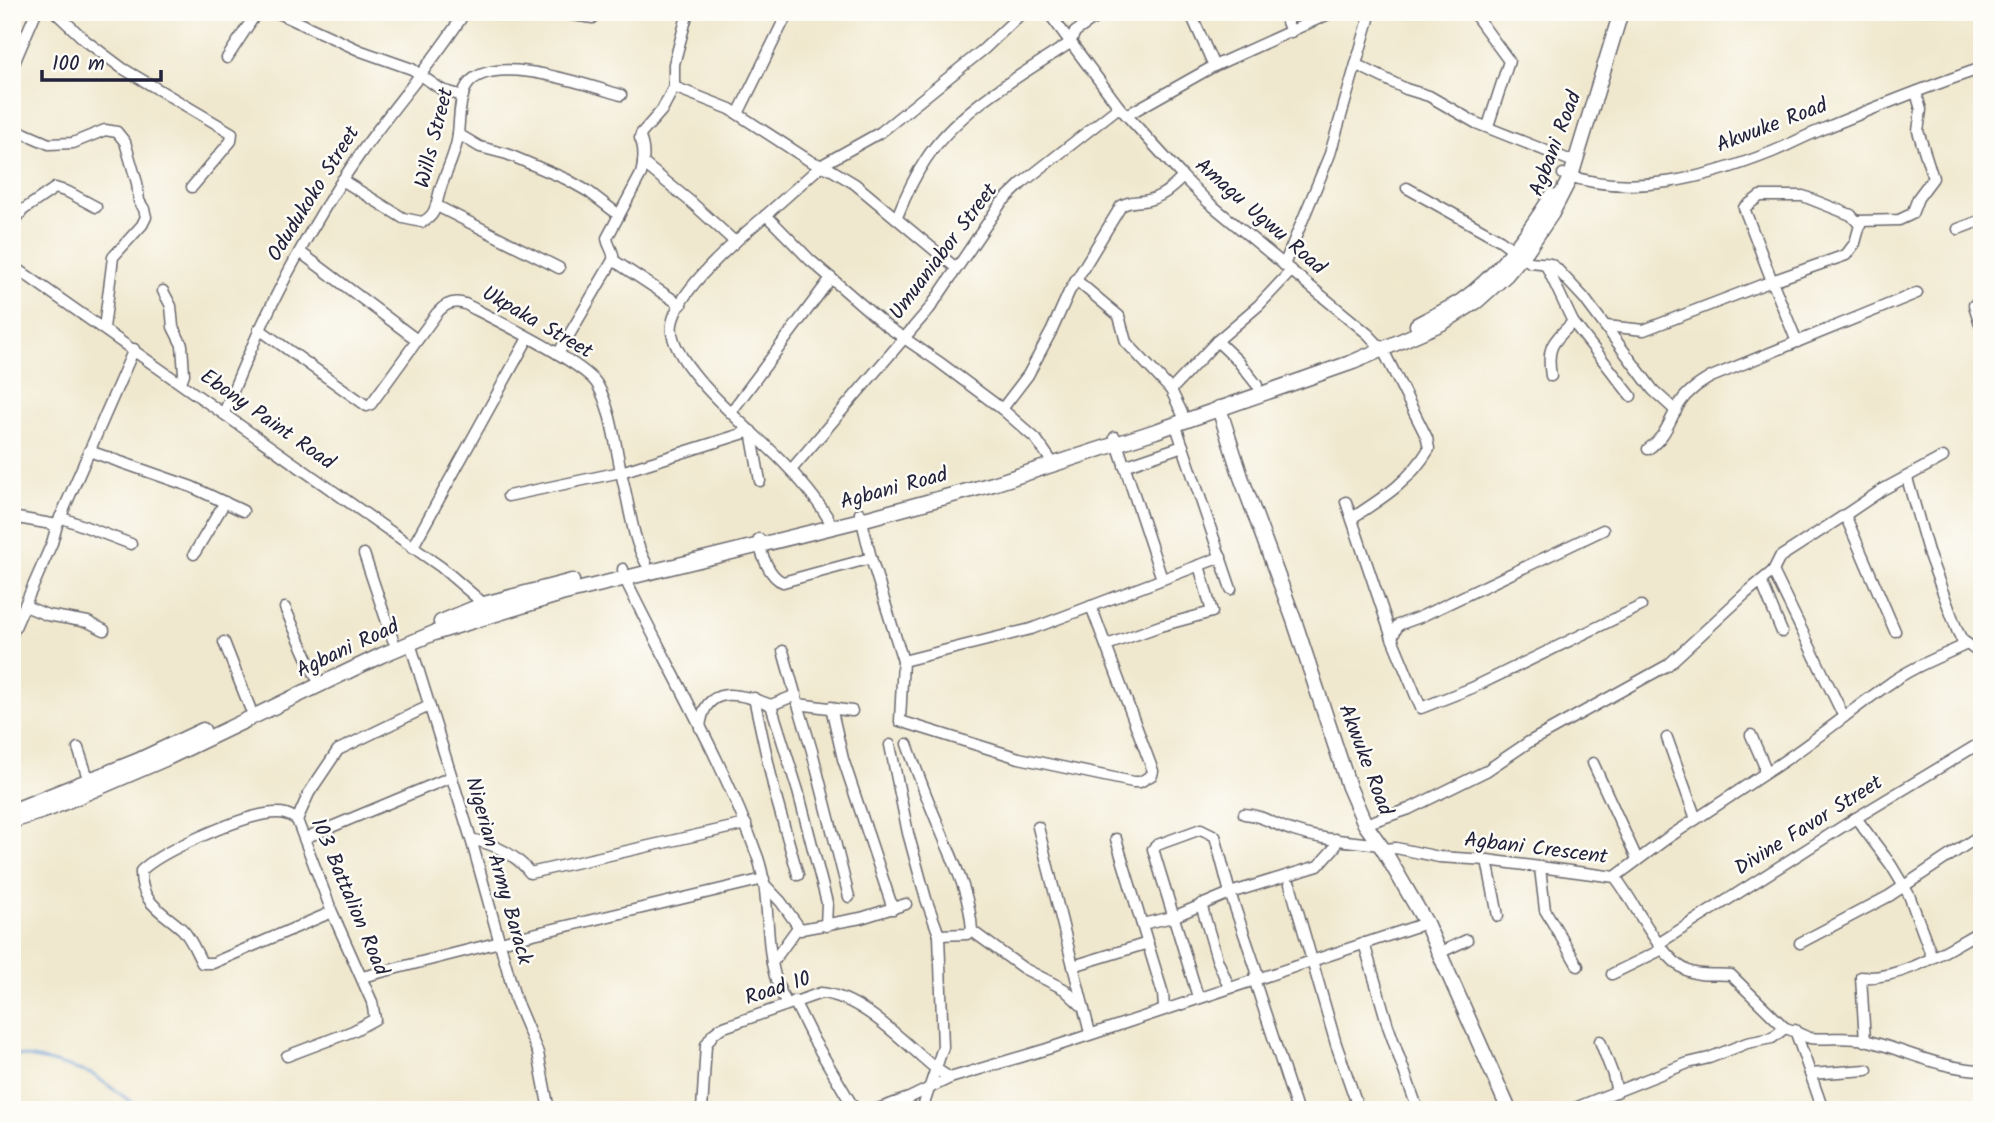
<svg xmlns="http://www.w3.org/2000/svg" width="1994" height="1122" font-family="Kalam,sans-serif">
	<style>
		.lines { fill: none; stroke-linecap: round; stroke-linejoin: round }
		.stream { stroke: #699cd4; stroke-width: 2.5 }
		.minor-casing { stroke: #6a676e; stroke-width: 13 }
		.major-casing { stroke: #6a676e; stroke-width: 17 }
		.minor { stroke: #fff; stroke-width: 10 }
		.major { stroke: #fff; stroke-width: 14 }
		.labels { text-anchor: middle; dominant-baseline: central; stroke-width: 5; stroke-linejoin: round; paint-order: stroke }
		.street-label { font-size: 21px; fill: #22223b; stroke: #fdfcf7 }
	</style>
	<rect width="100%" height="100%" fill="#fdfcf7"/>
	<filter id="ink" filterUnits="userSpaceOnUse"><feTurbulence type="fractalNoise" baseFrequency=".0143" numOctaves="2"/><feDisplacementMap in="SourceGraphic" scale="14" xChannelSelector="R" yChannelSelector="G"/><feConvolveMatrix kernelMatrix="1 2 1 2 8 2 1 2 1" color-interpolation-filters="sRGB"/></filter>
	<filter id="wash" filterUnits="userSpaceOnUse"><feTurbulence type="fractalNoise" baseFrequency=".00686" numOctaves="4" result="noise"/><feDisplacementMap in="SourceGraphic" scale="28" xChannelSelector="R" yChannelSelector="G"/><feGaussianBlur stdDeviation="1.57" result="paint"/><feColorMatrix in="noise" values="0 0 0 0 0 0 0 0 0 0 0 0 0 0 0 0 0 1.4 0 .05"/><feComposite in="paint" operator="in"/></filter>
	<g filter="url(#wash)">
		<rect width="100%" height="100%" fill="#f0e8ce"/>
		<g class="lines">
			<polyline class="stream" points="12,1054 48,1061 92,1074 143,1110"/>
		</g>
	</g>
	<g filter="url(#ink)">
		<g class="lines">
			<g class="minor-casing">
				<g id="minor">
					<polyline points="55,12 86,41 122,68 232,133 231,141 192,187"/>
					<polyline points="276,12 361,51 412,69 442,90 463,96"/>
					<polyline points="552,12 593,18"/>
					<path d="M1048,12L1119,107L1183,177L1208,202L1368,334L1383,350L1427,438L1429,449C1408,483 1384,497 1352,518"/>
					<polyline points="1190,12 1214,66"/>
					<polyline points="1283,12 1291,32"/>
					<polyline points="1473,12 1509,61 1488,126"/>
					<polyline points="227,58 257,12"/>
					<polyline points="1357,65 1406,89 1429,96 1476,123 1569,160"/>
					<polyline points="12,68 36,12"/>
					<polyline points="674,87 730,109 810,161 830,169 855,184 956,268"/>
					<polyline points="738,114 788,12"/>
					<polyline points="1127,115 1214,66 1333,12"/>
					<polyline points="12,128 49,144 73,143 105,130 117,132 125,142 137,183 139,201 144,209 146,217 142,225 113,257 104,328"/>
					<polyline points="458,134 480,147 507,154 566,179 589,192 619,215"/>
					<polyline points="643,163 691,202 735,242"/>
					<path d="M1563,174C1631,198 1707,178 1772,152C1787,146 1801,138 1816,132C1871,109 1926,87 1982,68"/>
					<path d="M342,180L403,218L422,222C438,215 436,201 441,187C446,172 454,157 457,141C460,125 458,104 465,89C485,48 589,86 621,95"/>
					<polyline points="1407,188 1500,240 1530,262 1550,264 1556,268 1584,298 1653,390 1676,411"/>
					<polygon points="1760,196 1803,196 1851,215 1860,225 1855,243 1846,255 1772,281 1744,208"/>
					<polyline points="437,206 559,268"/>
					<polyline points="766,215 822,165 881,132 984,49 1023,12"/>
					<path d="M897,217C905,197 914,177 926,159C960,108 1020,76 1070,43L1075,32L1104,12"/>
					<polyline points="1859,221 1899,220 1912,214 1918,198 1933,178 1918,131 1921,110 1916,92"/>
					<polyline points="12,224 23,210 55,188 68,192 96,207"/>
					<polyline points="1958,229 1982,220"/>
					<polyline points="300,252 417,340"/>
					<polyline points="613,260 681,305"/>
					<polyline points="1545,263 1573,322 1631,396"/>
					<polyline points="12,265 441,567 484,604 486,608"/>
					<polyline points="1284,265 1330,154 1371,12"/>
					<path d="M831,278L810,260L766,215C739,238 678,289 672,324C665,361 752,431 777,456C798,477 819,500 833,527"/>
					<polyline points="1076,280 1119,316 1126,342 1171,390 1182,413"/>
					<polyline points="163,291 171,306 173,327 182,345 184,374 181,382"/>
					<polyline points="1974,305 1982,330"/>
					<polyline points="1606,326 1644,330 1772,281 1797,342"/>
					<path d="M259,329L367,406L371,404L437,313C445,304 453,300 465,304C492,318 583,362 597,384C612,409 616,451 623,481C630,509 632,537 646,563"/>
					<polyline points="1217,341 1238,361 1257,385"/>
					<path d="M558,354L613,260C615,252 608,247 607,238L641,174C644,164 645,148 640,138L641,134L662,110L674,87V64L688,12"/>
					<path d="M1551,376C1546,346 1553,342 1573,322"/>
					<polyline points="1171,390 1217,341 1259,305 1291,271"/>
					<path d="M1002,409L1028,375L1052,330L1069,292L1121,206C1129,201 1134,202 1143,201C1160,199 1172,188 1183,177"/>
					<polyline points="731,412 831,278 885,325 939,362 1002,409 1036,439 1050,459"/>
					<path d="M224,413C260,322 304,234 360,154C394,105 434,62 465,12"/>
					<polyline points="1175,423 1231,589"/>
					<polyline points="1115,437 1162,579"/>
					<path d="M1648,449C1667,436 1669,420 1680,403C1688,391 1699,384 1711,377L1917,293"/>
					<polyline points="89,451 192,487 243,511"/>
					<polyline points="1124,466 1183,446"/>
					<polyline points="791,470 930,308 1001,203 1022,183 1119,107"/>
					<polyline points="1907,478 1929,555 1957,630 1962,640 1982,655"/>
					<polyline points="508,496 621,472 751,431 760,481"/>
					<polyline points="1346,502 1392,638 1421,708 1472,688 1641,606"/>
					<polyline points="860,513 871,558 903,661 900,721 1019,758 1133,782 1140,782 1152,775 1153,771 1091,606"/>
					<polyline points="1845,515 1882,490 1943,457"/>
					<polyline points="12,517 57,525 134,349"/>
					<polyline points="60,517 131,544"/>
					<path d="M759,539C760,553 770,578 783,582L871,558"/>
					<polyline points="412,548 528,338"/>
					<polyline points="194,554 225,502"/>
					<polyline points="364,554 393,640"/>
					<path d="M623,569L624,577C669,670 724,761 758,858C774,905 760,961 787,1004"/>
					<polyline points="1773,571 1844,717"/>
					<polyline points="1761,581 1782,632"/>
					<polyline points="25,606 47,615 88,622 104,630"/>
					<polyline points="285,608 316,677"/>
					<polyline points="12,634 52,543 57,525"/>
					<polyline points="1392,638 1398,625 1420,617 1603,530"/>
					<polyline points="224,642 250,708"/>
					<polyline points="410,643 471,839 516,1001 538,1053 549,1110"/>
					<polyline points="1107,645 1160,626 1212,612 1199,565"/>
					<polyline points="783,651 798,704 852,711"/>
					<polyline points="903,661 1031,629 1221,557"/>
					<polyline points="754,698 775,794 798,875"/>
					<polyline points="798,704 812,751 849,897"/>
					<polyline points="771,705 798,791 827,903 826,926"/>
					<polyline points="831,707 843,759 893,909"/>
					<path d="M700,728C704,683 740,693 771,705L796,695"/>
					<polyline points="1667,738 1696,819"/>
					<path d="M907,744C917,772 928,801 940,829C954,863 970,894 972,931L1023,968L1064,989L1081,1005"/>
					<polyline points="890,745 908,833 926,899 939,935 967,934 972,931"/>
					<polyline points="78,748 89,781"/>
					<polyline points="1593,763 1637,859"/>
					<path d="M1764,774C1808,747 1847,713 1889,684C1912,667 1940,657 1967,644"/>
					<path d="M1244,814C1262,815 1275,825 1291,830C1319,840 1351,841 1380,845"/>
					<polyline points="1856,818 1891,865 1909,895 1932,957"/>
					<polyline points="297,820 309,793 338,750 429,706"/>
					<polyline points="1365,824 1409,809 1486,771 1529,742 1668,665 1745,594 1773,571 1780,557 1845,515 1895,631"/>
					<polyline points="1038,827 1090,1033"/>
					<polyline points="305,838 451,777"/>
					<path d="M471,839C493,844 516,854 530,873L746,824"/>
					<polyline points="1116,839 1163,994 1164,1008"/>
					<path d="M1383,849L1396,848L1439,857L1487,860L1615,877C1636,903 1658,957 1688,971C1702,977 1717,973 1731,975L1785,1028"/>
					<polyline points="1487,860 1498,916"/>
					<polyline points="1540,868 1545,910 1578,966"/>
					<polyline points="1615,877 1666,839 1764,774 1764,765 1751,735"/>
					<polyline points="1290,884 1336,1044 1359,1110"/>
					<polyline points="765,885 781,902 801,930"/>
					<polyline points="1201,904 1217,959 1229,987"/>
					<polyline points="1142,924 1173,917 1230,893 1318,866 1335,847 1335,839"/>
					<polyline points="1364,943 1388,1026 1418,1110"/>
					<polyline points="1800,943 1889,896 1982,834"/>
					<polyline points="1658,944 1856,818 1982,742"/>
					<polyline points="1439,953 1467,940"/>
					<polyline points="772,963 796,930 861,918 906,904"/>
					<polyline points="1073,966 1148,943"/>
					<polyline points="1612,974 1663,949"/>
					<polyline points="362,977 500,942 764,879"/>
					<polyline points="1198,997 1153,849 1157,845 1201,829 1215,836 1230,893 1257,972 1254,979 1297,1110"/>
					<polyline points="794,1001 813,1039 855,1110"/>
					<polyline points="1795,1030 1823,1110"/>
					<polyline points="1600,1041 1613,1075 1617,1092"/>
					<path d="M1865,1041L1861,977C1903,980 1946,950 1982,930"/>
					<path d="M287,1056L353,1031L375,1019L372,1002L332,912L297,820C287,812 277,812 266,814C238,818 159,852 141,871C140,903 162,911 182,929C191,938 196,952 202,963H213L332,912"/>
					<polyline points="1810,1074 1867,1070"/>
					<path d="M702,1110L706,1045L713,1034L721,1028L821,993C862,996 905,1044 936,1069L950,1078"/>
					<polyline points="875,1110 909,1098 950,1078 1047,1049 1426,923"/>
					<polyline points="922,1110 943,1047 939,935"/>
					<path d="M1570,1110L1688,1063L1709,1058L1747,1043L1772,1038L1785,1028C1794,1030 1802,1036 1810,1038C1828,1040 1846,1036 1865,1040C1905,1050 1940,1069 1982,1070"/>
				</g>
			</g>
			<g class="major-casing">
				<g id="major">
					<path d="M1417,325C1431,317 1446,311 1460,302C1498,276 1527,235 1552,196"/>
					<polyline points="1219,408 1241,477 1294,620 1349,787 1365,824 1383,849 1426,923 1509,1110"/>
					<polyline points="441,622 484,604 572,581"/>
					<polyline points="12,811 137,761 203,730"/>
					<polyline points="12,821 49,809 165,759 382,655 434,633 561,594 861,520 993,484 1156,431 1353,362 1442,323 1477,301 1506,275 1527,250 1552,213 1571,176 1621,12"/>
				</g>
			</g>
			<use href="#minor" class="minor"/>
			<use href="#major" class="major"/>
		</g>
	</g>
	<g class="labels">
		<g class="street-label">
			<text transform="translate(1772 126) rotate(-21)">Akwuke Road</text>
			<text transform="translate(435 138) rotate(-76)">Wills Street</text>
			<text transform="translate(1556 144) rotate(-69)">Agbani Road</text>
			<text transform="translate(314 194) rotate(-58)">Odudukoko Street</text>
			<text transform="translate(1260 217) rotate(41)">Amagu Ugwu Road</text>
			<text transform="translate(944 252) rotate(-53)">Umuaniabor Street</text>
			<text transform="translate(537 323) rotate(30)">Ukpaka Street</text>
			<text transform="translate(267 420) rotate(35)">Ebony Paint Road</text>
			<text transform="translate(894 489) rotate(-15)">Agbani Road</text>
			<text transform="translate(348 649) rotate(-25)">Agbani Road</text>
			<text transform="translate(1365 760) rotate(69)">Akwuke Road</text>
			<text transform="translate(1809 826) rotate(-32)">Divine Favor Street</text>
			<text transform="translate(1536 849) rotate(7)">Agbani Crescent</text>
			<text transform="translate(498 871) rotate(74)">Nigerian Army Barack</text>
			<text transform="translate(349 897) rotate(67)">103 Battalion Road</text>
			<text transform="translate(778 989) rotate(-18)">Road 10</text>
		</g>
	</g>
	<rect width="1994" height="1122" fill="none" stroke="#fdfcf7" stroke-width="42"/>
	<path d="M42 70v10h119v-10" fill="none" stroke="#22223b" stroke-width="3.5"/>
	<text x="52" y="70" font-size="21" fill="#22223b" stroke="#fdfcf7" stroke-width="5" paint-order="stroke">100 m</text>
</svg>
